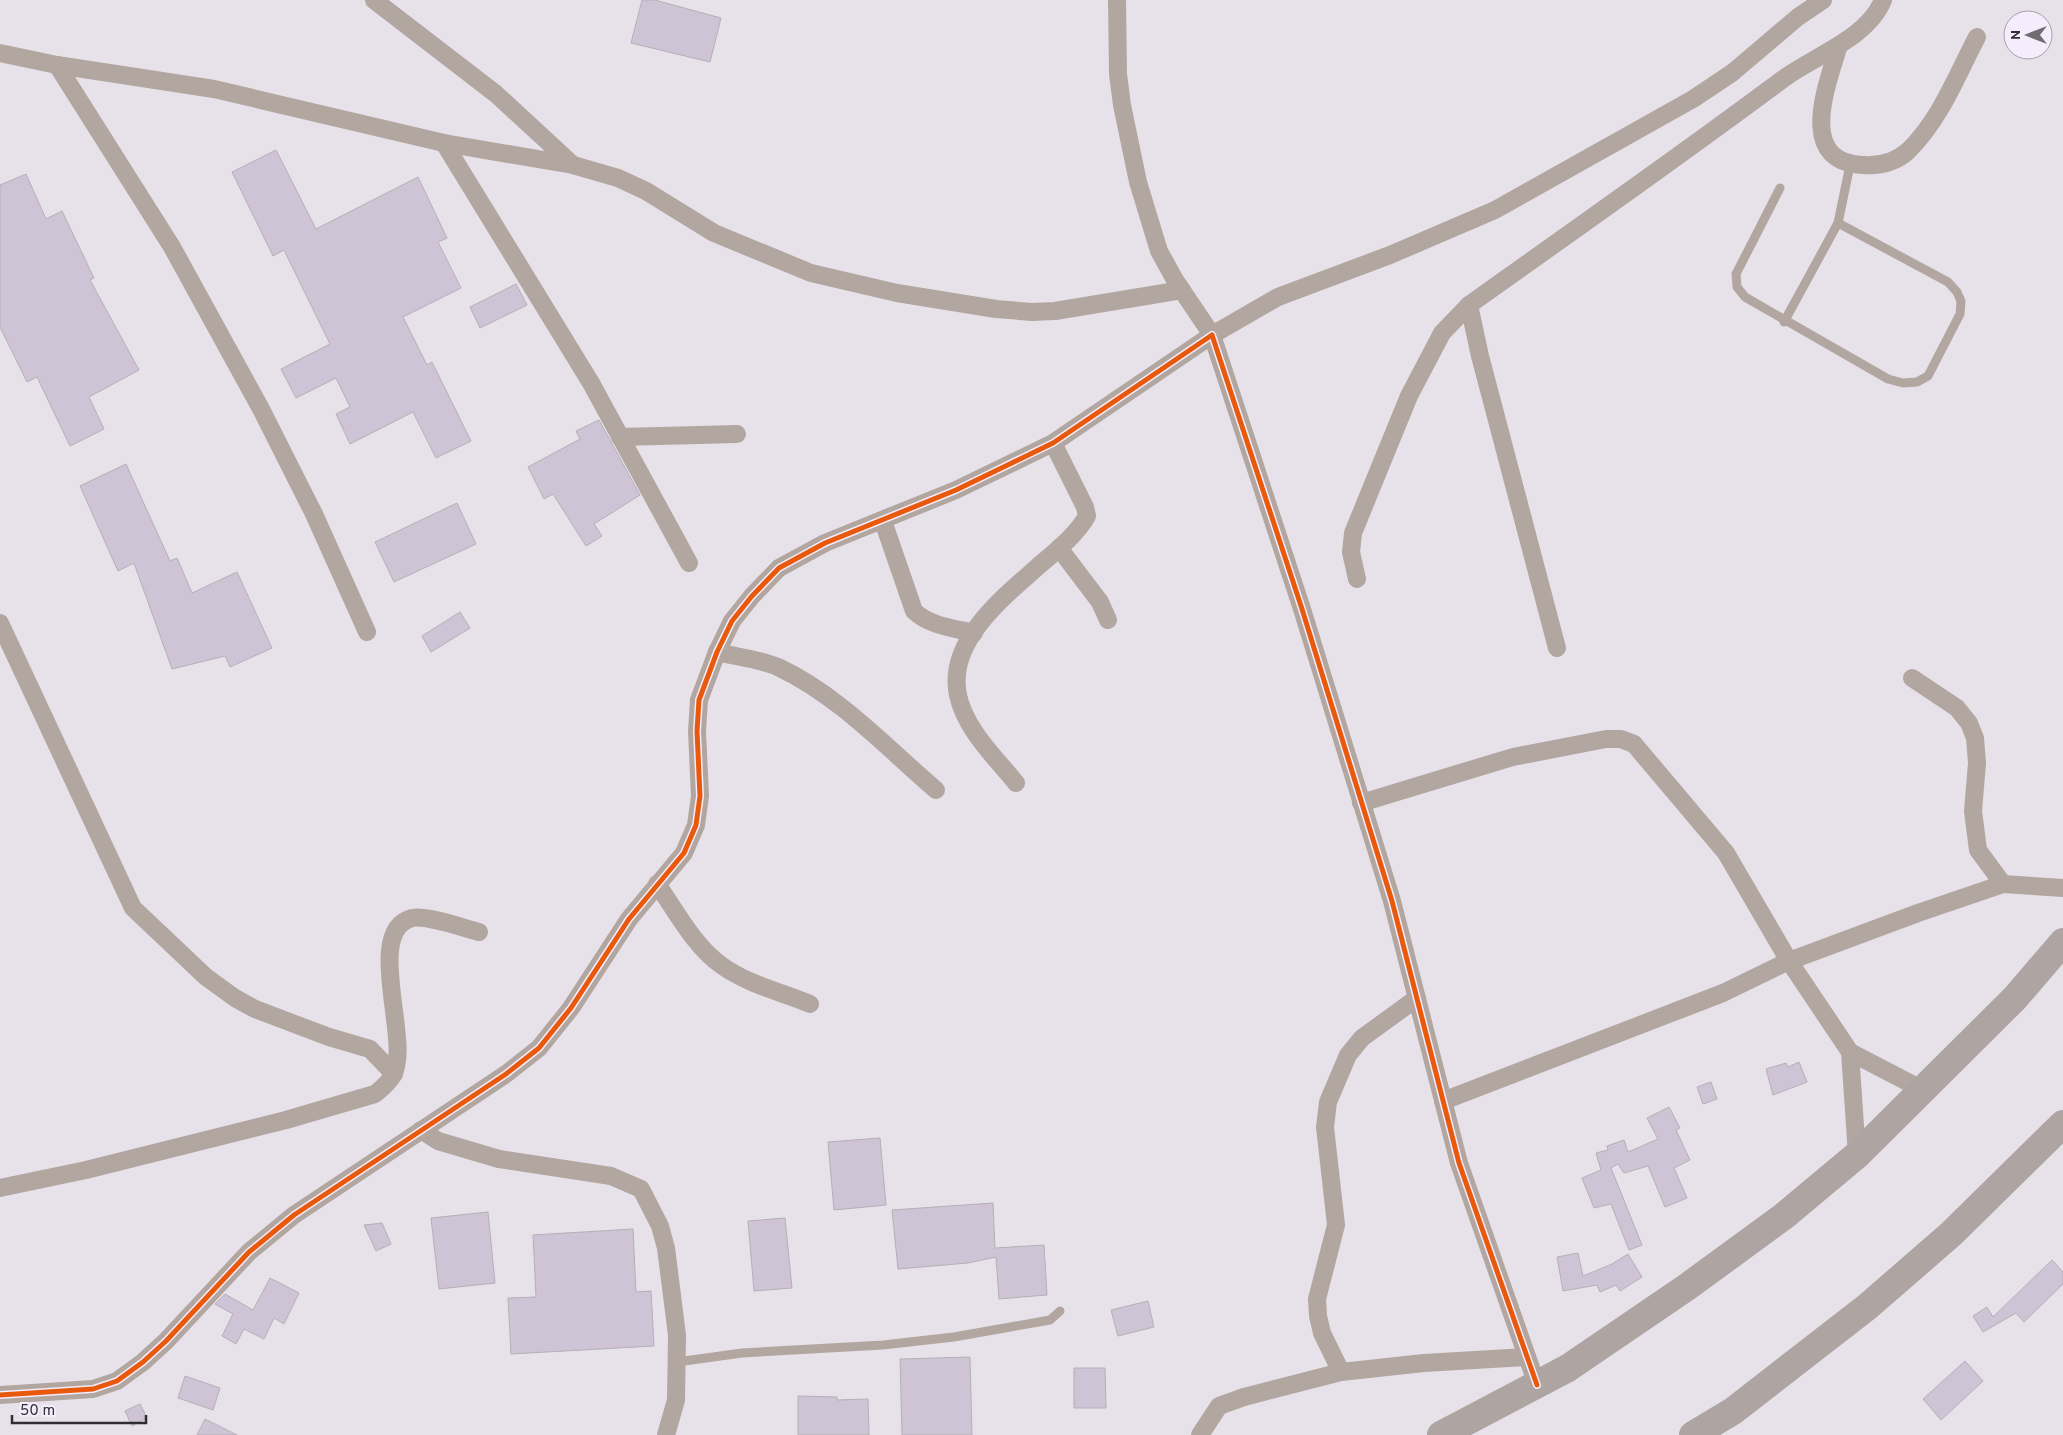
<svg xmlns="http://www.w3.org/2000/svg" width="2063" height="1435" font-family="Overpass,sans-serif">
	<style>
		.building { fill: #cfc3d6; stroke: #b4b0b6 }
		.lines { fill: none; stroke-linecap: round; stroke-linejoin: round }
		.service { stroke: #b2a6a0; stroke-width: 9 }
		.minor { stroke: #b2a6a0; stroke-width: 18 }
		.trunk { stroke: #aea4a2; stroke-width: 28 }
		.cycleway-casing { stroke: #f5ecfc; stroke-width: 8 }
		.cycleway { stroke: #e8590c; stroke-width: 5 }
	</style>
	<rect width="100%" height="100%" fill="#e7e2ea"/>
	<g class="building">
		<polygon points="642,0 655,0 721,18 710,62 631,43"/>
		<polygon points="276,150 316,229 418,177 447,238 438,242 461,288 403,317 427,365 432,362 471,441 436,458 413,412 350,444 336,414 350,407 336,378 296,398 281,369 330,344 284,250 273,256 232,172"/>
		<polygon points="26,174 46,219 62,211 94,278 90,280 139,370 89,397 104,429 70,446 37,377 27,382 0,327 0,185"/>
		<polygon points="516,284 527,305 480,328 470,307"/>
		<polygon points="599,420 640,495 594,524 602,536 586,546 553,494 544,499 528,467 580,439 576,431"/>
		<polygon points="126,464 170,561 177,558 192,593 237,572 272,648 230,667 225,656 172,669 134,563 118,571 80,486"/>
		<polygon points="457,503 476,544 394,582 375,542"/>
		<polygon points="460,612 470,628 431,652 422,636"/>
		<polygon points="1799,1062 1807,1082 1773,1095 1766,1069 1786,1063 1788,1067"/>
		<polygon points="1711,1082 1717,1099 1703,1104 1697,1087"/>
		<polygon points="1669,1107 1680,1128 1676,1130 1690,1160 1674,1168 1687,1198 1665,1207 1648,1166 1624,1173 1618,1164 1611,1168 1642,1245 1629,1250 1611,1204 1594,1208 1582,1178 1601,1170 1596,1153 1608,1150 1607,1146 1624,1140 1628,1152 1658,1139 1647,1118"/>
		<polygon points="880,1138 886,1205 834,1210 828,1142"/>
		<polygon points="993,1203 995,1248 1044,1245 1047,1295 999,1299 996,1257 968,1263 898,1269 892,1210"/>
		<polygon points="488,1212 495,1283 439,1289 431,1218"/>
		<polygon points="785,1218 792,1288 754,1291 748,1221"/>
		<polygon points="382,1223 391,1244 376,1251 364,1225"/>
		<polygon points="633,1229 636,1292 651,1291 654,1346 511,1354 508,1298 536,1297 533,1235"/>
		<polygon points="1578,1253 1583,1276 1612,1264 1628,1254 1642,1277 1620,1291 1616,1285 1600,1292 1597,1285 1563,1291 1557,1257"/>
		<polygon points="2052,1260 2063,1272 2063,1284 2024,1322 2016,1313 1983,1332 1973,1316 1987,1307 1993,1317"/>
		<polygon points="270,1278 299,1293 284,1324 274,1318 264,1339 244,1329 236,1344 222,1336 233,1314 215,1304 225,1294 253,1310"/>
		<polygon points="1148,1301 1154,1327 1118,1336 1111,1310"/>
		<polygon points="970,1357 972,1435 902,1435 900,1359"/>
		<polygon points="1965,1361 1983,1381 1941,1420 1923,1399"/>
		<polygon points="1074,1368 1105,1368 1106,1408 1074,1408"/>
		<polygon points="185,1376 220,1388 213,1410 178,1398"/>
		<polygon points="798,1396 837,1397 837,1400 868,1399 869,1435 798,1435"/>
		<polygon points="140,1404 147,1418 132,1426 125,1411"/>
		<polygon points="205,1419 237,1435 197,1435"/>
	</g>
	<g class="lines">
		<g class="service">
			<polyline points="1780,188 1736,274 1737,287 1745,297 1888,379 1903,383 1917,382 1928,376 1960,314 1961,301 1957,292 1948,282 1838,223"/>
			<polyline points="1784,322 1838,223 1850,165"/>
			<polyline points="677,1362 742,1353 883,1345 954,1337 1050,1320 1060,1311"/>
		</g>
		<g class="minor">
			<polyline points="374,0 496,94 573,165"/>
			<polyline points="1117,0 1118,74 1122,105 1138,182 1159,251 1175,280 1212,335 1278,297 1390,255 1495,210 1693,99 1732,73 1798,17 1823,0"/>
			<path d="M1838,48C1827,86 1796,162 1863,165C1879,166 1896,162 1908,151C1940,120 1957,75 1977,37"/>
			<polyline points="0,53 57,65 214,89 444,143 573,165 618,178 646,191 714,233 811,273 897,293 996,309 1032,312 1055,311 1182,290"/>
			<polyline points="57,65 172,247 261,409 314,514 367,632"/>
			<polyline points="444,143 591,383 689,563"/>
			<polyline points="1469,305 1480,356 1557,648"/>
			<polyline points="620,437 737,434"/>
			<path d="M883,521L914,611C930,626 953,628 974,633"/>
			<polyline points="1059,548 1100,602 1108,620"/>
			<path d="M1357,579L1351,552L1353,533L1409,396L1442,333L1469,305C1574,230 1680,156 1783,79C1814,56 1868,38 1883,0"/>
			<polyline points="0,623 133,908 206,977 235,998 255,1009 329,1037 370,1049 394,1074"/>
			<path d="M717,652C737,657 761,659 780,668C839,696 887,748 936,790"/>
			<polyline points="1912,678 1957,708 1969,723 1975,738 1977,763 1973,811 1978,850 2003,884"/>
			<path d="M1016,783C995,757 965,729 958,695C947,643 1000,600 1034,570C1052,554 1075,537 1087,516L1085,507L1053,443"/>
			<polyline points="1361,803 1513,757 1606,739 1621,739 1634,744 1726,853 1789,961 1918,913 2003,884 2063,888"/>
			<path d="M657,884C676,911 694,946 721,965C747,984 781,992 810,1004"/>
			<polyline points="1850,1052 1857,1155"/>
			<polyline points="1443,1101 1723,993 1789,961 1850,1052 1923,1090"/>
			<polyline points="421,1130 438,1141 499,1159 611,1176 641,1189 660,1226 666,1248 677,1335 676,1400 666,1435"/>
			<path d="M0,1188L86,1170L286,1120L375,1094C382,1088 389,1083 393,1075C412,1042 363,931 412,918C427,915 463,928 479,932"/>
			<polyline points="1341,1372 1322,1333 1318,1316 1317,1299 1336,1225 1325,1127 1328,1102 1348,1055 1362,1038 1417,998"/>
			<polyline points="0,1395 93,1389 117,1381 143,1362 166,1341 249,1252 294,1215 506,1074 539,1048 571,1008 629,919 684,853 696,825 700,796 697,731 699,700 717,652 732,621 752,596 779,568 825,543 956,490 1053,443 1212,335 1302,609 1392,901 1459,1163 1537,1385"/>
			<polyline points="1200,1435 1219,1406 1244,1397 1341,1372 1424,1363 1526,1357"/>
		</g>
		<g class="trunk">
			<polyline points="1441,1435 1568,1368 1687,1287 1784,1216 1857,1155 2015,998 2063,942"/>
			<polyline points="1693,1435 1733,1411 1867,1307 1951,1234 2063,1124"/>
		</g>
		<g class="cycleway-casing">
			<polyline id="cycleway" points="0,1395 93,1389 117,1381 143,1362 166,1341 249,1252 294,1215 506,1074 539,1048 571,1008 629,919 684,853 696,825 700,796 697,731 699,700 717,652 732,621 752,596 779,568 825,543 956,490 1053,443 1212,335 1302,609 1392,901 1459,1163 1537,1385"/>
		</g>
		<use href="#cycleway" class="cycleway"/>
	</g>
	<g transform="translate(2028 35) rotate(270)"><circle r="24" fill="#f5ecfc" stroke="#a69fab"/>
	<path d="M0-4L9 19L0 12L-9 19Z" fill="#6f6c72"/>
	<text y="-8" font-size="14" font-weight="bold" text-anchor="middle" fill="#2f2c32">N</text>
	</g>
	<path d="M12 1415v8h134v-8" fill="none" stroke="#2f2c32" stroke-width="2.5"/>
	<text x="20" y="1415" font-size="15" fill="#2f2c32" stroke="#f5ecfc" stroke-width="4" paint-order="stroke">50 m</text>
</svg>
